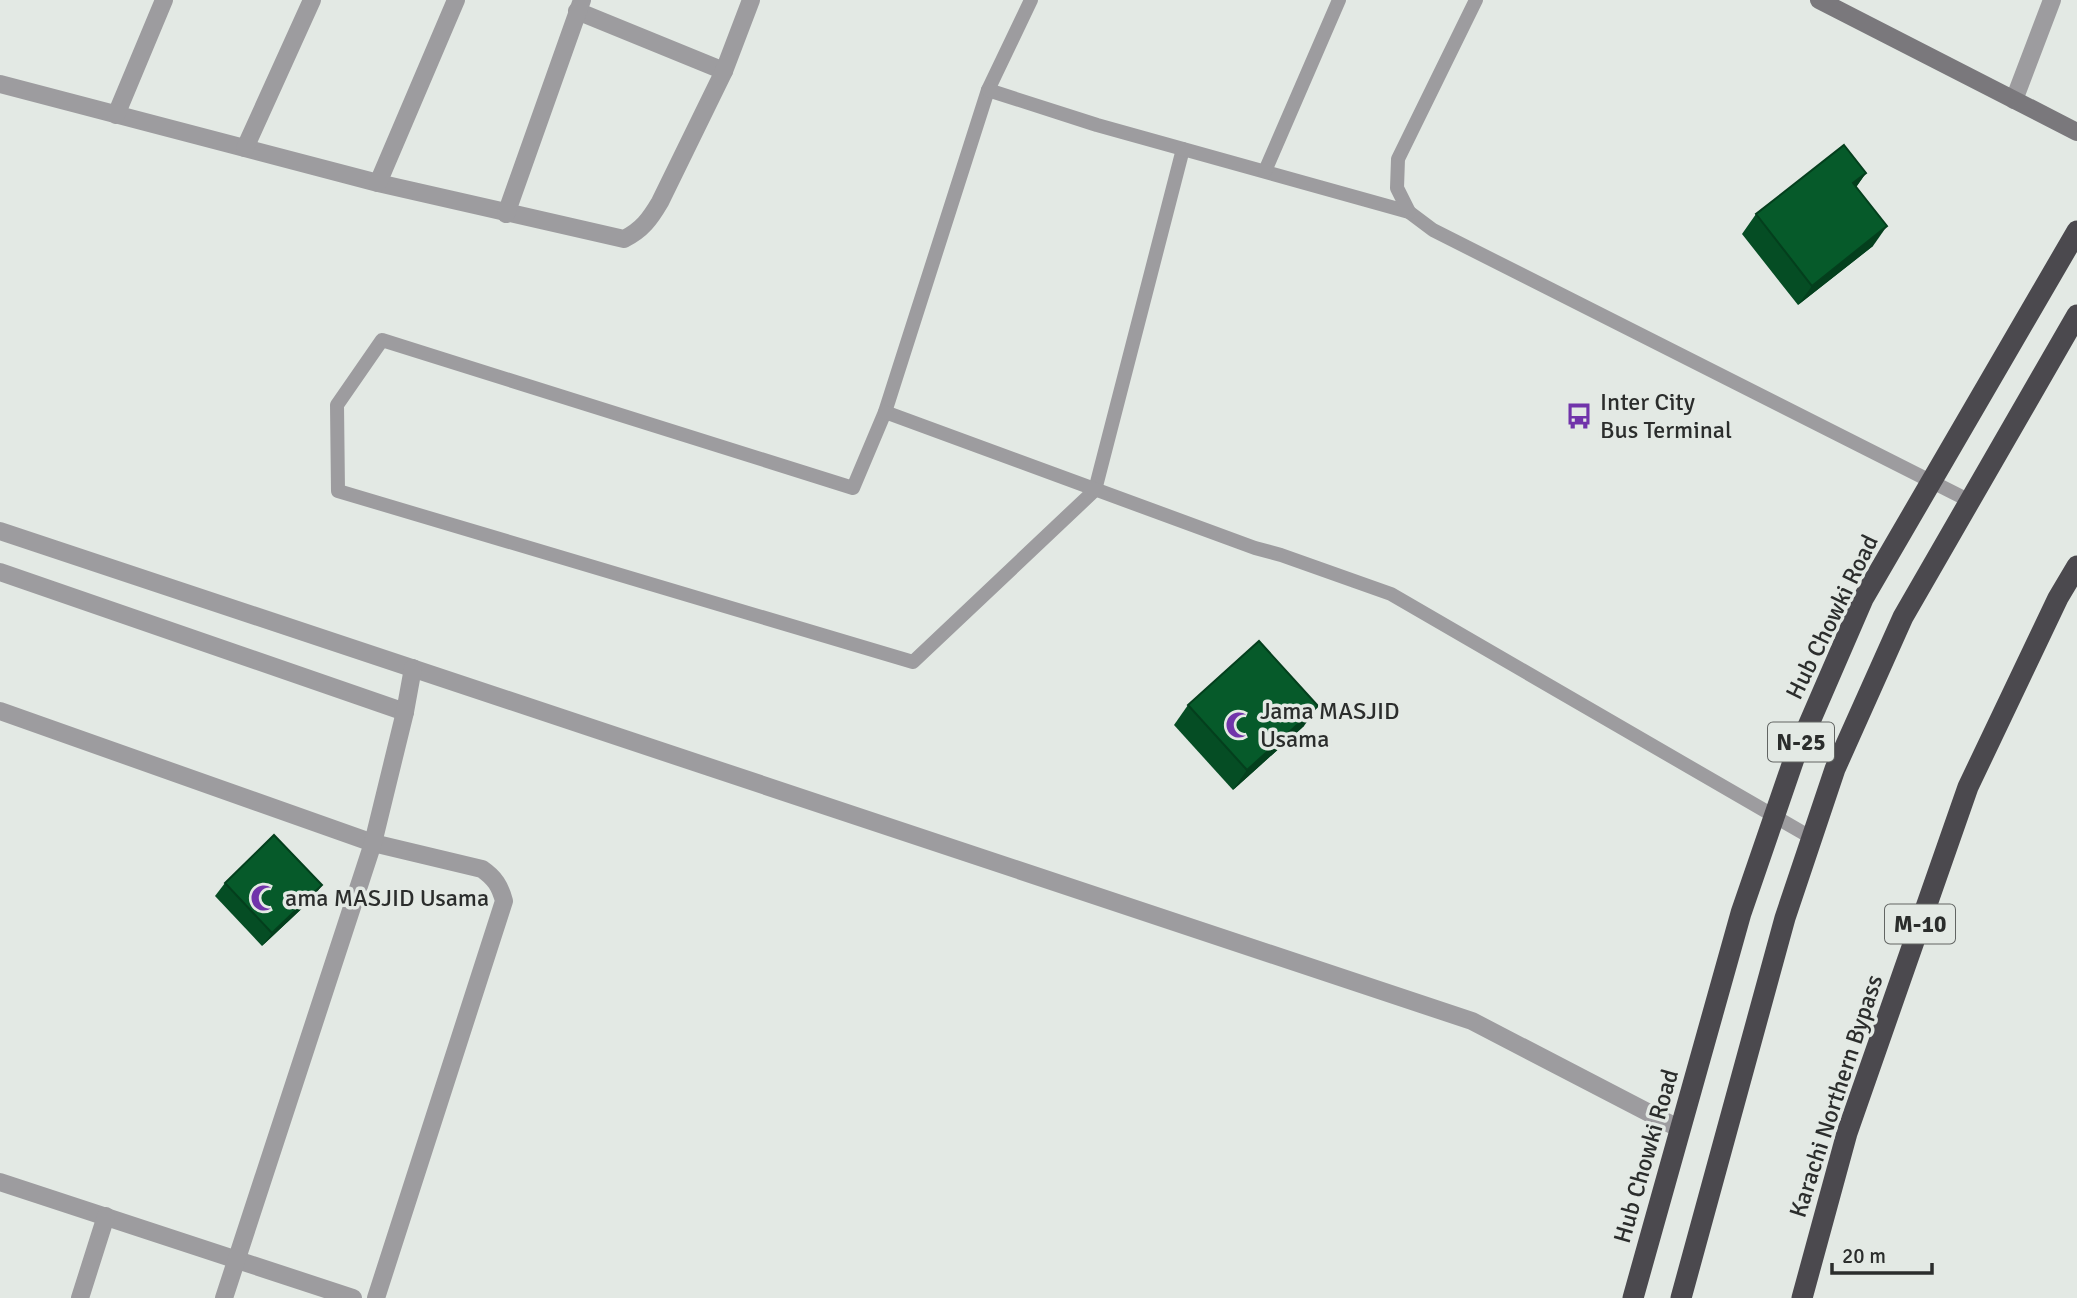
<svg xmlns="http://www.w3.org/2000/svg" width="2077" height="1298" font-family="Signika,sans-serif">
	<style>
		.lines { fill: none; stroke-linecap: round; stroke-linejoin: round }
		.lane { stroke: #9d9c9f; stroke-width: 14 }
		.street { stroke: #9d9c9f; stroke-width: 18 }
		.secondary { stroke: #7a787c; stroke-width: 18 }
		.highway { stroke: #4b494e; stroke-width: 21 }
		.wall { fill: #054d24 }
		.shaded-wall { fill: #043f1d }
		.building { fill: #065a2a; stroke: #043f1d; stroke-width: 2 }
		.labels { text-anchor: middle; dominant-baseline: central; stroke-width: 7; stroke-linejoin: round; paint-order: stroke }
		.shield { fill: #e3e9e4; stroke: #626563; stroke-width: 2 }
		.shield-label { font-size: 23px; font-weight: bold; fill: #2b2d2c }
		.poi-label { font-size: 24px; fill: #2b2d2c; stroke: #e3e9e4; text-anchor: start }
		.street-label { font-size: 24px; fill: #2b2d2c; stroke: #e3e9e4 }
	</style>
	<rect width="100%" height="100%" fill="#e3e9e4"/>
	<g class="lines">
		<g class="lane">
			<polyline points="1031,0 988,90 885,412 853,488 382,340 337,405 338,491 913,662 1095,490 1183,149"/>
			<polyline points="988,90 1097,125 1409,212 1433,230 1970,501"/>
			<polyline points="1265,171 1339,0"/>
			<polyline points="1409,212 1397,188 1398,159 1476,0"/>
			<polyline points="885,412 1255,548 1281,555 1391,594 1812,838"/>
		</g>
		<g class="street">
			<polyline points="577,11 724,71"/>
			<path d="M0,84L378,183L624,239C642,230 650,219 660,202L724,71L751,0"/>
			<polyline points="2014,100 2052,0"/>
			<polyline points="116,115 164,0"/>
			<polyline points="245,148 312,0"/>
			<polyline points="378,183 456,0"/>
			<polyline points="506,214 582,0"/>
			<polyline points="0,531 1472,1021 1680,1129"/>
			<polyline points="0,572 405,712"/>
			<path d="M0,711L373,843L482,869C495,878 500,886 504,901L376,1298"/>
			<polyline points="0,1182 353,1298"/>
			<polyline points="80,1298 106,1216"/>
			<polyline points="224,1298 373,843 405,712 413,668"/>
		</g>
		<polyline class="secondary" points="1819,0 2077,132"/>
		<g class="highway">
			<polyline points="1633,1298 1741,913 1795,756 1863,599 2077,231"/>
			<polyline points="1681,1298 1785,918 1835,769 1903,617 2077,315"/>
			<polyline points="1802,1298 1847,1133 1968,787 2058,598 2077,566"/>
		</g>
	</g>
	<g class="wall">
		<polygon points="1866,173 1856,187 1873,246 1798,305 1742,234 1756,214"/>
		<polygon points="1188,705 1304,726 1233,790 1174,725"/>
		<polygon points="225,883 312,899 262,946 215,896"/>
	</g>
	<g class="shaded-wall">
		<polygon points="1866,173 1852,193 1853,183"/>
		<polygon points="1887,226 1873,246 1798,305 1812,286"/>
		<polygon points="1318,706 1304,726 1233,790 1247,770"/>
		<polygon points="322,885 312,899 262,946 272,933"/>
	</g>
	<g class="building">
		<polygon points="1844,145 1866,173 1853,183 1887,226 1812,286 1756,214"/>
		<polygon points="1259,641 1318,706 1247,770 1188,705"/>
		<polygon points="274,835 322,885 272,933 225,883"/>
	</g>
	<defs>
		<g id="bus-bare" transform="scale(2.1)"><path d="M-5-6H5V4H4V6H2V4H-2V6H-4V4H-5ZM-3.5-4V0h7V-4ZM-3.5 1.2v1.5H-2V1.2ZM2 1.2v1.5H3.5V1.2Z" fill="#7134aa" stroke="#e3e9e4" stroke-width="2.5" paint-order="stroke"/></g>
		<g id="mosque-bare" transform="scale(2.1)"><path d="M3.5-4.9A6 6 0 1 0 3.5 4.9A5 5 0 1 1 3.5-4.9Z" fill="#7134aa" stroke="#e3e9e4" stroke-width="2.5" paint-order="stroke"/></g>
	</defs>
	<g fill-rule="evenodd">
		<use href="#bus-bare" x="1579" y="416"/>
		<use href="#mosque-bare" x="1239" y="725"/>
		<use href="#mosque-bare" x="264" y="898"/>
	</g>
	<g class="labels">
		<g class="shield">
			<rect x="1768" y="722.5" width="66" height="39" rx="5"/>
			<rect x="1885" y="904.5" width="70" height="39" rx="5"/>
		</g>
		<g class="shield-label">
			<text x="1801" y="742">N-25</text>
			<text x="1920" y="924">M-10</text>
		</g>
		<g class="poi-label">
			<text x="1600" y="402">Inter City<tspan x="1600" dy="28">Bus Terminal</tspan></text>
			<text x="1260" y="711">Jama MASJID<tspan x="1260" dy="28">Usama</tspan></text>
			<text x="285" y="898">ama MASJID Usama</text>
		</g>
		<g class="street-label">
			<text transform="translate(1832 617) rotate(-64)">Hub Chowki Road</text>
			<text transform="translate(1836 1096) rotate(-72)">Karachi Northern Bypass</text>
			<text transform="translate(1646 1156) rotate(-74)">Hub Chowki Road</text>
		</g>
	</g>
	<path d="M1832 1263v10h100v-10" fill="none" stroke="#2b2d2c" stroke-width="3.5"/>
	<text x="1842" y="1263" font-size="21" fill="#2b2d2c" stroke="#e3e9e4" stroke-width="5" paint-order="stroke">20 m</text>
</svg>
